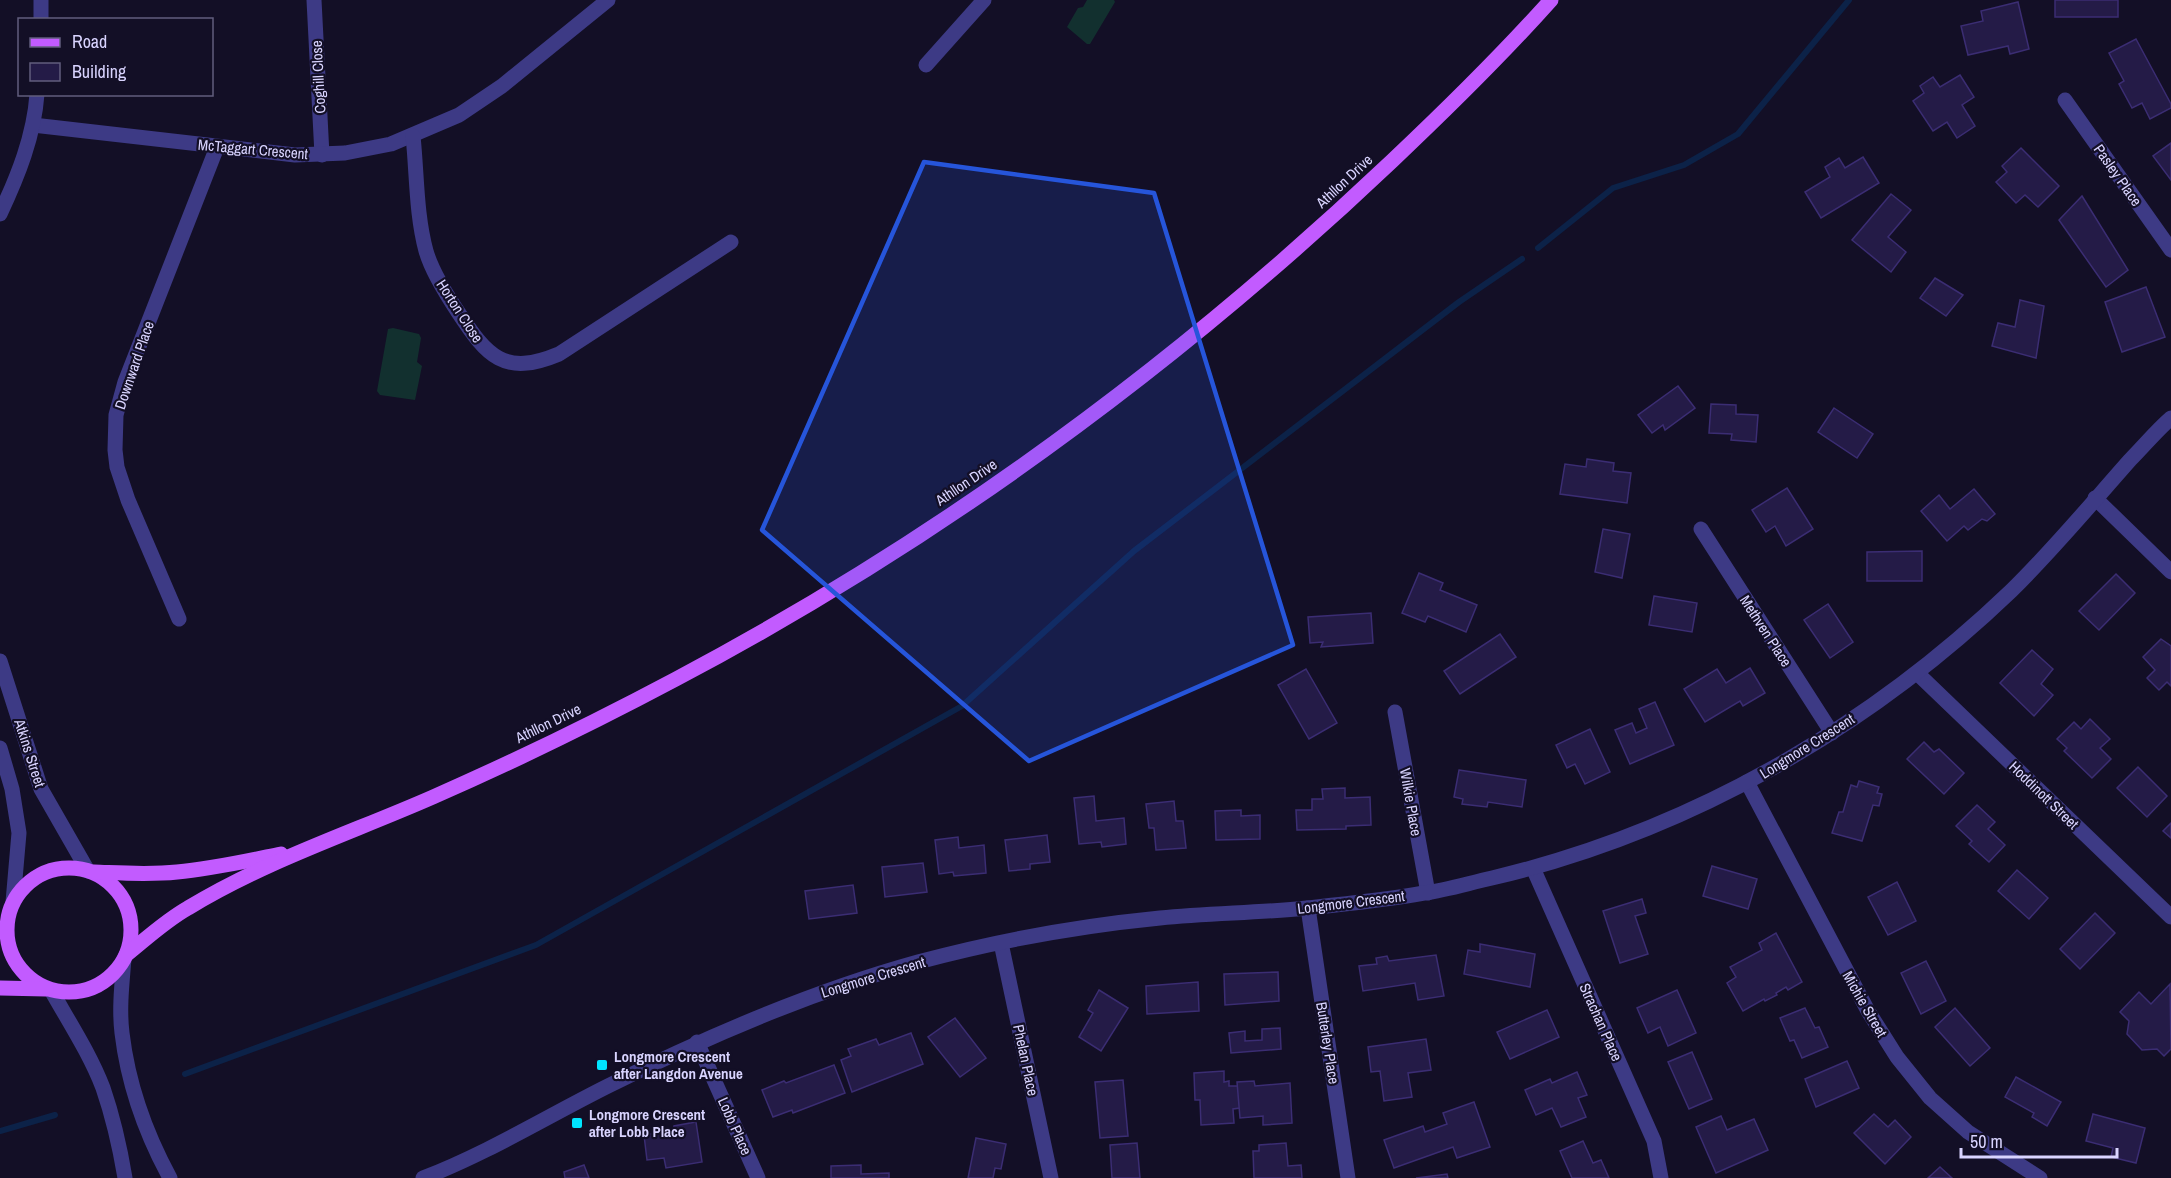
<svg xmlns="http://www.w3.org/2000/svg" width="2171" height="1178" font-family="'Archivo Narrow',sans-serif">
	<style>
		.green { fill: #12302f }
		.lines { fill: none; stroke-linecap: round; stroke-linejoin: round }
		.stream { stroke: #0c2248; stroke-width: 6 }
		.building { fill: #241b47; stroke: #3b2d73; stroke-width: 1.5 }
		.minor { stroke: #3d3a85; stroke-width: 15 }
		.major { stroke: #c25bff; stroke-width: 15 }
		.marked { fill: #2655da; fill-opacity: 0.2; stroke: #2655da; stroke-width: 4.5; stroke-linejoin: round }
		.poi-dot { fill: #00e5ff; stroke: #130f26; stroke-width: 2 }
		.labels { text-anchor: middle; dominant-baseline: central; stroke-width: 4.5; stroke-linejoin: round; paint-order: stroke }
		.street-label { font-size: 15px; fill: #d9d4ff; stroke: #130f26 }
		.poi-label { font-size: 15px; font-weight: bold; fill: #d9d4ff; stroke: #130f26; text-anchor: start }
	</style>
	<rect width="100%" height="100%" fill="#130f26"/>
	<g class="green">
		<polygon points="1087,0 1114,0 1115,2 1090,44 1087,44 1067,27 1078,8 1083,7"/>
		<polygon points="393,328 419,334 421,338 417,362 422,366 415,400 380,395 377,391 388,329"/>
	</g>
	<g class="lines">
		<g class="stream">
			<polyline points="1538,248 1613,188 1684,165 1738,134 1849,0"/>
			<polyline points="185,1074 536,945 962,706 1134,551 1459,302 1522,259"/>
			<polyline points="0,1131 55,1115"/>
		</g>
	</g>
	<g class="building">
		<rect x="2055" y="0" width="63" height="17"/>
		<polygon points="2018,2 2029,49 2010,54 2008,46 1968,55 1961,26 1983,21 1981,11"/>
		<polygon points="2136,39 2171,104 2171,108 2150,119 2142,103 2132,108 2119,84 2124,81 2109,53"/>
		<polygon points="1960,75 1974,97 1962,105 1975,126 1957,138 1947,122 1933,131 1913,101 1924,93 1920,86 1933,77 1940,87"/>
		<polygon points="2171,143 2171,180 2153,156"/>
		<polygon points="2021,148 2059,186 2038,207 2025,195 2016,203 1996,182 2007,172 2002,166"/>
		<polygon points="1863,157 1879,183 1821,218 1805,192 1830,177 1825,167 1839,158 1845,168"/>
		<polygon points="1891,194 1911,210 1888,237 1906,252 1891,272 1852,240"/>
		<polygon points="2082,196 2128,270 2106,287 2059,220"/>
		<polygon points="1935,278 1963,295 1946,316 1920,298"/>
		<polygon points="2146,287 2165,337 2122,352 2105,302"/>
		<polygon points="2020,300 2044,306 2036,358 1992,346 1998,323 2015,327"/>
		<polygon points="1678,386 1695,408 1665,430 1663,425 1652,433 1638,415"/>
		<polygon points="1711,404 1736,405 1736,414 1758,415 1756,442 1731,440 1732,434 1709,433"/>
		<polygon points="1834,408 1873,434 1857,458 1818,432"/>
		<polygon points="1587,459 1614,463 1613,471 1631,473 1627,503 1560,494 1565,464 1586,467"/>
		<polygon points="1787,488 1813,529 1786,546 1775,526 1766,532 1752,510"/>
		<polygon points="1974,489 1995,514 1987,521 1982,519 1968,530 1964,526 1947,541 1921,511 1939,495 1950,509"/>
		<polygon points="1603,529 1630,534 1622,578 1595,572"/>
		<polygon points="1922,551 1922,581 1867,581 1867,552"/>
		<polygon points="1419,573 1443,583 1440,590 1477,605 1466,632 1428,616 1425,622 1402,613"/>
		<polygon points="2116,574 2135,593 2099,630 2079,611"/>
		<polygon points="1654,596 1697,603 1692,632 1649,625"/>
		<polygon points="1828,604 1853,642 1830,658 1804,620"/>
		<polygon points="1371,613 1373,643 1321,647 1323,642 1310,643 1308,617"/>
		<polygon points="1500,634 1516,657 1460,694 1444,671"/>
		<polygon points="2161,639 2171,646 2171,686 2167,682 2159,690 2147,678 2155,670 2143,657"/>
		<polygon points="2032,650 2053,669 2041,684 2053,695 2034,716 2000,683"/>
		<polygon points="1750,668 1765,693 1743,706 1740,701 1705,722 1684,689 1717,669 1726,683"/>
		<polygon points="1306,669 1337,723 1309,739 1278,685"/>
		<polygon points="1655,702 1674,745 1630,764 1615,730 1632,723 1636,733 1647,728 1639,709"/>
		<polygon points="2090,719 2110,739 2100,748 2111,759 2092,778 2064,751 2067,748 2057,739 2074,722 2081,729"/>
		<polygon points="1590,729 1610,772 1585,784 1575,764 1567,768 1556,745"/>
		<polygon points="1924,742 1934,752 1939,749 1964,773 1944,794 1907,759"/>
		<polygon points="2138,767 2167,796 2147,817 2117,788"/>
		<polygon points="1459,770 1526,780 1522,807 1488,802 1487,807 1462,804 1463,799 1454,797"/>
		<polygon points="1859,781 1879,787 1877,793 1882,794 1879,806 1873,805 1862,841 1832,833 1839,812 1843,812 1851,785 1857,787"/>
		<polygon points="1345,788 1345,798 1370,797 1371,825 1346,826 1346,829 1297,830 1296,810 1312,810 1312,799 1323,799 1322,789"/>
		<polygon points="1094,796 1096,821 1124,818 1126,844 1102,847 1101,842 1079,844 1074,798"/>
		<polygon points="1174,801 1176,821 1183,821 1186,848 1156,850 1154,828 1149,828 1146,804"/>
		<polygon points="1977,805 1995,822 1988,829 2005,845 1989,862 1969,844 1972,841 1956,826"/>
		<polygon points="1241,810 1241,816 1260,815 1260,839 1216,840 1215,811"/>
		<polygon points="2171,823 2171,838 2163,831"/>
		<polygon points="1047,835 1050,862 1030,864 1030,869 1009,871 1005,840"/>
		<polygon points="958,837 959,848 984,845 986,873 954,876 953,872 939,874 935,840"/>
		<polygon points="923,863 927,892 885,897 882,867"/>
		<polygon points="1712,866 1757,879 1748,909 1703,896"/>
		<polygon points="2017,870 2048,898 2029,919 1998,891"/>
		<polygon points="1897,882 1916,921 1888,935 1868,897"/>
		<polygon points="853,885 857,913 809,919 805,891"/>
		<polygon points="1642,899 1646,913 1635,916 1648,954 1620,963 1603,911"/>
		<polygon points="2095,913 2115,933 2080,969 2060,949"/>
		<polygon points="1776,933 1802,982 1788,990 1786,987 1776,993 1777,995 1765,1001 1764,999 1743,1011 1727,983 1736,977 1730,967 1762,950 1759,943"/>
		<polygon points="1480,944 1535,954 1530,987 1464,974 1468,950 1480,952"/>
		<polygon points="1436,955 1444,996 1418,1000 1415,983 1363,991 1359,966 1377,964 1376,958 1387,956 1389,961"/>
		<polygon points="1926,961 1946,1001 1921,1014 1901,973"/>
		<polygon points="1278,972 1279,1001 1225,1005 1224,974"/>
		<polygon points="1198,982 1199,1011 1147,1014 1146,986"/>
		<polygon points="2170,984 2171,1049 2164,1056 2157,1049 2142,1050 2127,1034 2129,1021 2120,1012 2139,992 2151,1004"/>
		<polygon points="1099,990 1128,1008 1101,1051 1079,1037 1093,1013 1088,1010"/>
		<polygon points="1677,990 1696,1033 1668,1046 1660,1027 1648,1033 1637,1008"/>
		<polygon points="1805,1008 1815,1028 1819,1027 1828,1047 1802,1058 1794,1040 1790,1041 1780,1018"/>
		<polygon points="1955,1008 1990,1048 1970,1066 1935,1027"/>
		<polygon points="1547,1010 1559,1037 1510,1059 1497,1032"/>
		<polygon points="955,1018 986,1058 960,1077 928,1037"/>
		<polygon points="1280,1028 1281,1049 1231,1053 1229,1033 1245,1031 1245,1041 1262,1040 1262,1029"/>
		<polygon points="911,1033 923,1064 852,1092 841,1060 851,1056 848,1049 876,1039 879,1045"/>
		<polygon points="1426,1039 1431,1070 1408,1073 1412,1097 1384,1101 1380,1071 1371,1072 1368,1047"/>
		<polygon points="1692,1052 1712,1099 1689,1109 1668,1062"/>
		<polygon points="1847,1061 1859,1088 1816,1107 1805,1079"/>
		<polygon points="834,1065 845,1093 793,1113 792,1110 773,1117 762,1090 784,1081 786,1083"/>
		<polygon points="1224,1071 1224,1082 1229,1081 1229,1086 1239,1086 1240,1108 1233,1109 1234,1123 1201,1125 1200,1100 1195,1100 1194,1073"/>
		<polygon points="1577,1072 1587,1095 1578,1098 1586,1117 1561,1127 1552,1108 1536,1115 1525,1090 1550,1079 1552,1083"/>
		<polygon points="2016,1077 2061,1102 2047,1126 2032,1117 2034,1113 2005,1097"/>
		<polygon points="1123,1080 1128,1136 1100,1138 1095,1082"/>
		<polygon points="1254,1081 1255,1086 1290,1083 1292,1123 1263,1125 1263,1116 1240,1118 1237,1082"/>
		<polygon points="1474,1102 1490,1147 1457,1158 1453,1147 1394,1168 1384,1140 1423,1126 1425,1132 1447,1124 1443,1113"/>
		<polygon points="1874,1114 1888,1127 1895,1120 1911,1137 1885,1164 1854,1133"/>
		<polygon points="2093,1114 2145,1128 2136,1163 2111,1157 2113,1148 2086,1141"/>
		<polygon points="1721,1116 1727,1130 1754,1119 1768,1150 1716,1173 1696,1127"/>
		<polygon points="696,1122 702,1162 666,1168 664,1158 647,1160 644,1135 674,1130 674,1126"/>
		<polygon points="976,1138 1006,1144 1001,1169 995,1168 993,1178 968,1178"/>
		<polygon points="1583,1141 1593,1163 1601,1160 1609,1178 1572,1178 1560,1151"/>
		<polygon points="1137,1143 1140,1178 1112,1178 1110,1145"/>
		<polygon points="1286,1143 1288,1166 1301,1165 1302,1178 1254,1178 1253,1151 1259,1151 1259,1145"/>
		<polygon points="584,1165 589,1178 565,1178 564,1172"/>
		<polygon points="861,1165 861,1174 889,1173 889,1178 831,1178 831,1166"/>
		<polygon points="1940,1167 1952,1178 1928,1178"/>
		<polygon points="1447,1174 1448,1178 1416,1178"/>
	</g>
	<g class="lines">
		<g class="minor">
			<polyline points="41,0 41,20"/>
			<polyline points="314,0 322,155"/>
			<polyline points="926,65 984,0"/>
			<polyline points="2065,100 2171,250"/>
			<polyline points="33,125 295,155 345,153 391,144 459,115 502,86 608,0"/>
			<path d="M413,136C417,174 416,214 426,251C432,272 446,294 458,312C487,356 504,377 559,354L731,242"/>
			<path d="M0,214C18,176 34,136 37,94"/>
			<polyline points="2095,498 2171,572"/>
			<polyline points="1701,529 1832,733"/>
			<polyline points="179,619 128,500 117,467 115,450 116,415 125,382 217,147"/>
			<polyline points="0,661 41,789 88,871"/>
			<polyline points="1917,673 2171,917"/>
			<polyline points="1395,712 1428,893"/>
			<polyline points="0,748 12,789 19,833 13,902"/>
			<polyline points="1747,782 1868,1011 1897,1057 1930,1098 1968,1132 2040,1178"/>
			<polyline points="1533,868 1654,1141 1661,1178"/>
			<polyline points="1308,908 1348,1178"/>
			<polyline points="1001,943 1051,1178"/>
			<path d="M124,959C122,983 119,1009 122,1033C128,1083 146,1134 170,1178"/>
			<path d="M51,990C69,1022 90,1054 103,1088C113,1117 120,1148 125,1178"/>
			<polyline points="697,1042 758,1178"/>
			<path d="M423,1178C488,1153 546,1117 608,1086C708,1036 810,992 918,962C996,941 1079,926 1160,918C1209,913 1258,913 1307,908C1346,904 1386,900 1424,893C1447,890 1469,883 1492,878C1687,832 1866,730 2011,591C2053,550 2091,504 2130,460C2144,446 2156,431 2171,418"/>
		</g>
		<g class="major">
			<circle cx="69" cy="930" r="62"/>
			<path d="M94,872C122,873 149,875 177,872C212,869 247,861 281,854"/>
			<path d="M126,955C146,939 165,921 188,908C265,861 351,833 433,797C515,761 597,721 676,679C937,541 1178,364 1392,161C1447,109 1501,56 1551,0"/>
			<polyline points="0,988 46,989"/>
		</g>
	</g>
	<path class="marked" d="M924,162L1154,193L1293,645L1029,761L762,530Z"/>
	<g class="poi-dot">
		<rect x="596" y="1059" width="12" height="12" rx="3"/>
		<rect x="571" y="1117" width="12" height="12" rx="3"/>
	</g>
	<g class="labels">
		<g class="street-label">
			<text transform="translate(318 77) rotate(-93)">Coghill Close</text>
			<text transform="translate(253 149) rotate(5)">McTaggart Crescent</text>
			<text transform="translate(2118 175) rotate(55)">Pasley Place</text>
			<text transform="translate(1344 181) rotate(-43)">Athllon Drive</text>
			<text transform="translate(460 311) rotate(57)">Horton Close</text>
			<text transform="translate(134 365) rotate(-71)">Downward Place</text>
			<text transform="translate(966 482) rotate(-34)">Athllon Drive</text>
			<text transform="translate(1766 631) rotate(57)">Methven Place</text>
			<text transform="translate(548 723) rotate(-26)">Athllon Drive</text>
			<text transform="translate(1807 746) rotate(-32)">Longmore Crescent</text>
			<text transform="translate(30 753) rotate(72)">Atkins Street</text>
			<text transform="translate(2044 795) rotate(44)">Hoddinott Street</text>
			<text transform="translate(1411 802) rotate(80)">Wilkie Place</text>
			<text transform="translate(1351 902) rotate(-7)">Longmore Crescent</text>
			<text transform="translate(873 977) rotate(-17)">Longmore Crescent</text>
			<text transform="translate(1865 1004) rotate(60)">Michie Street</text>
			<text transform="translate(1601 1022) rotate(66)">Strachan Place</text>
			<text transform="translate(1328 1043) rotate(81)">Butterley Place</text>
			<text transform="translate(1026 1060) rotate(78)">Phelan Place</text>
			<text transform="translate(735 1126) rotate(66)">Lobb Place</text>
		</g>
		<g class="poi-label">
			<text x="614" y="1056">Longmore Crescent<tspan x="614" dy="17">after Langdon Avenue</tspan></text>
			<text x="589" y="1114">Longmore Crescent<tspan x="589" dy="17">after Lobb Place</tspan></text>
		</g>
	</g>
	<rect x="18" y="18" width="195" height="78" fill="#130f26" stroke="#625e7d" stroke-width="1.5"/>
	<rect x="30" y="38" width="30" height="9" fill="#c25bff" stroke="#625e7d" stroke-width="1.5"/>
	<text x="72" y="48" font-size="18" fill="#d9d4ff">Road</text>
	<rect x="30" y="63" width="30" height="18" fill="#241b47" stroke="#625e7d" stroke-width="1.5"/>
	<text x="72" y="78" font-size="18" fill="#d9d4ff">Building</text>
	<path d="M1961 1148v9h156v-9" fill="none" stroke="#d9d4ff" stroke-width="3"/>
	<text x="1970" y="1148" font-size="18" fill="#d9d4ff" stroke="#130f26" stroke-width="4.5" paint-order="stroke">50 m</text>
</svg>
